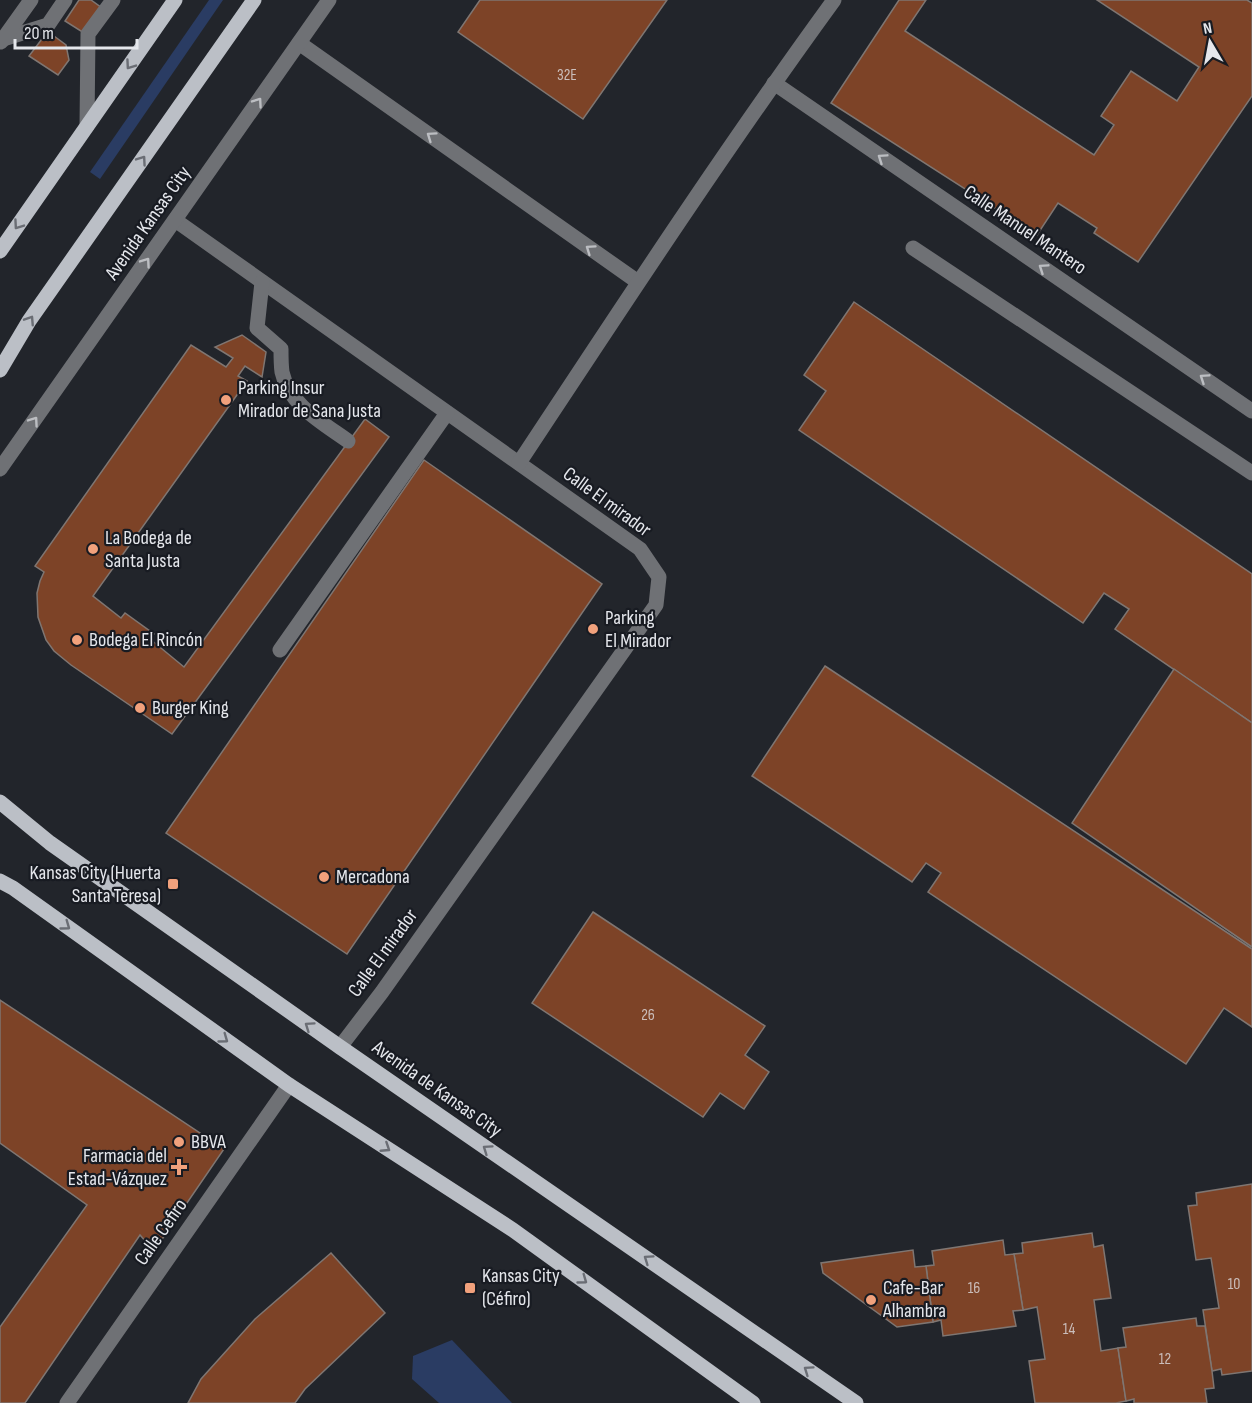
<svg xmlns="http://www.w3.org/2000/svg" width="1252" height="1403" font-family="'Sofia Sans Condensed',sans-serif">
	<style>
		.green { fill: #2a3c63 }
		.building { fill: #7d4327; stroke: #7f7672; stroke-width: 1.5 }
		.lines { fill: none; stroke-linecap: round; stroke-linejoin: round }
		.minor { stroke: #6f7175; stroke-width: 15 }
		.major { stroke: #bbbfc6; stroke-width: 15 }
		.oneway { stroke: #6a6d74 }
		.oneway2 { stroke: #bcbec2 }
		.poi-dot { fill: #f1a17c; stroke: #181b22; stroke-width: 2 }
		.labels { text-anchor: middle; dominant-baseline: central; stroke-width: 4.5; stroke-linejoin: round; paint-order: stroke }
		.number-label { font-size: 16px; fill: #cbbebb }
		.street-label { font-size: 20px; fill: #e5e7ec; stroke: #181b22 }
		.poi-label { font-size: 20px; fill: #e5e7ec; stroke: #181b22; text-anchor: start }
	</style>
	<rect width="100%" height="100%" fill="#22252b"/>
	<g class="green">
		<polygon points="209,0 223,0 100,179 90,172"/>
		<polygon points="452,1340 512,1403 439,1403 412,1379 413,1356"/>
	</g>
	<g class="building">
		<polygon points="79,0 91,0 102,8 84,33 65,21"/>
		<polygon points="480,0 667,0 583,119 458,32"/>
		<polygon points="899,0 926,0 905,31 1094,155 1114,125 1101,116 1131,71 1177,101 1199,67 1097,0 1247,0 1252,3 1252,96 1138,262 1094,233 1097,228 1058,203 1037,235 831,103"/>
		<polygon points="54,36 66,45 69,60 58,75 29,56 42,39"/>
		<polygon points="854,302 1252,574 1252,723 1115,629 1129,609 1104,593 1083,623 799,430 826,391 804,375"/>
		<polygon points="242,335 266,352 262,377 245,366 238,376 247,381 93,596 121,618 125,613 154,634 150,639 184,667 365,419 389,437 172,734 71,665 54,651 46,640 38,617 37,593 40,581 44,572 35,566 191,345 226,367 233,358 215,347"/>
		<polygon points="424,460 602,584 347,954 166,833"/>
		<polygon points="825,666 1252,949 1252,1027 1224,1008 1186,1064 928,892 941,873 926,863 912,882 752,776"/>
		<polygon points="1174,669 1252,723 1252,947 1072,823"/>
		<polygon points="593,912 765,1026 745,1055 769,1072 744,1109 720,1093 703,1117 532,1003"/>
		<polygon points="0,1000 224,1149 154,1251 140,1235 25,1403 0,1403 0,1327 87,1205 0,1143"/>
		<polygon points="1252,1184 1252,1371 1222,1375 1221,1369 1212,1371 1203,1310 1219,1308 1211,1258 1196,1260 1188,1206 1197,1205 1196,1193"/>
		<polygon points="1092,1233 1094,1247 1103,1245 1111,1298 1094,1300 1101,1351 1118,1348 1126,1401 1116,1403 1035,1403 1029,1361 1045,1359 1037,1307 1023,1310 1014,1254 1023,1253 1022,1243"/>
		<polygon points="1003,1240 1005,1255 1014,1254 1023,1310 1013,1311 1016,1326 943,1336 941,1320 933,1322 926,1266 934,1265 932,1251"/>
		<polygon points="913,1250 915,1267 926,1266 933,1322 897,1327 823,1273 821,1263"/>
		<polygon points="331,1253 385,1313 305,1389 295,1403 188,1403 201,1379 255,1319"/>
		<polygon points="1196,1318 1197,1326 1205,1326 1212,1371 1214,1388 1205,1389 1207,1403 1134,1403 1134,1399 1126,1401 1118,1348 1126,1347 1123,1328"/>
	</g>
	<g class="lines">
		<g class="minor">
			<polyline points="3,39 48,25 65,0"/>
			<polyline points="1,42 31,0"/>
			<polyline points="299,43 638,282"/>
			<polyline points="774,83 1252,411"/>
			<polyline points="87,126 88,34 113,0"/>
			<polyline points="175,220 640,549 659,577 656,605 382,992 340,1047"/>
			<polyline points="913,248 1252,473"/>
			<path d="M262,282L257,328L281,349C281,356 281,365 282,372C289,405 323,423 348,441"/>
			<path d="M519,463C622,307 724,151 834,0"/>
			<polyline points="0,469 329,0"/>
			<polyline points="280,650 447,413"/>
			<polyline points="67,1403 289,1085"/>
		</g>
		<g class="major">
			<polyline points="0,251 175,0"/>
			<polyline points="0,370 29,321 254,0"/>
			<polyline points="0,802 50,843 340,1047 856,1403"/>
			<polyline points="0,881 13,888 289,1085 513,1230 753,1403"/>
		</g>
	</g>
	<defs><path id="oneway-chevron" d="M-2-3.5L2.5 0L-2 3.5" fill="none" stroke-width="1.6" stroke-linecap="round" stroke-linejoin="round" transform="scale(1.5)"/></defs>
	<g class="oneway">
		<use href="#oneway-chevron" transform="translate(130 65) rotate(125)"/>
		<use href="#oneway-chevron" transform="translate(142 160) rotate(-55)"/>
		<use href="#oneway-chevron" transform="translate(18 225) rotate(125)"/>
		<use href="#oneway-chevron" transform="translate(30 320) rotate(-57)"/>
		<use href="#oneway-chevron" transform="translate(66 926) rotate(36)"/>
		<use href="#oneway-chevron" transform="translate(309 1026) rotate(-145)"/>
		<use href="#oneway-chevron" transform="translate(224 1039) rotate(36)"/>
		<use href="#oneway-chevron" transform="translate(386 1148) rotate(33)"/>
		<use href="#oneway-chevron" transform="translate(487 1149) rotate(-145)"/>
		<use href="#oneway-chevron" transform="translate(648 1259) rotate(-145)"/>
		<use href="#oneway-chevron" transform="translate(583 1280) rotate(36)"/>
		<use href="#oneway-chevron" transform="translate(808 1370) rotate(-145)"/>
	</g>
	<g class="oneway2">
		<use href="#oneway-chevron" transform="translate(258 102) rotate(-55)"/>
		<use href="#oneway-chevron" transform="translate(431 136) rotate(-145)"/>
		<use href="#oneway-chevron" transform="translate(882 158) rotate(-146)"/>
		<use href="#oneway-chevron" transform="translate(590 249) rotate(-145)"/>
		<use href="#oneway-chevron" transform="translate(146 262) rotate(-55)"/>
		<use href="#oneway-chevron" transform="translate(1043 268) rotate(-146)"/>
		<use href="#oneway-chevron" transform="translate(1204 378) rotate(-146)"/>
		<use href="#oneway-chevron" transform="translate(34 421) rotate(-55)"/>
	</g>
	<g class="poi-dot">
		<circle cx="226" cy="400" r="6"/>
		<circle cx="93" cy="549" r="6"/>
		<circle cx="593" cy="629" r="6"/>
		<circle cx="77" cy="640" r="6"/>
		<circle cx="140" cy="708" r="6"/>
		<circle cx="324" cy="877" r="6"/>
		<rect x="167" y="878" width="12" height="12" rx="3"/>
		<circle cx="179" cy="1142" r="6"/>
		<path d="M176 1158h6v6h6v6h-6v6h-6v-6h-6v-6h6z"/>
		<rect x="464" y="1282" width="12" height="12" rx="3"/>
		<circle cx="871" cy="1300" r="6"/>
	</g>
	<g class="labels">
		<g class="number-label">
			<text x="567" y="75">32E</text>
			<text x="648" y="1015">26</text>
			<text x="1234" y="1284">10</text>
			<text x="974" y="1288">16</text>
			<text x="1069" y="1329">14</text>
			<text x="1165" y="1359">12</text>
		</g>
		<g class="street-label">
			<text transform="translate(148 223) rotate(-55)">Avenida Kansas City</text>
			<text transform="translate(1025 230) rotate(34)">Calle Manuel Mantero</text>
			<text transform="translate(607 502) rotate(36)">Calle El mirador</text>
			<text transform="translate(383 953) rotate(-54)">Calle El mirador</text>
			<text transform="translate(437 1089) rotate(35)">Avenida de Kansas City</text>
			<text transform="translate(161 1232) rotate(-55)">Calle Cefiro</text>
		</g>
		<g class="poi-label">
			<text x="238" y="388">Parking Insur<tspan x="238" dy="23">Mirador de Sana Justa</tspan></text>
			<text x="105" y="538">La Bodega de<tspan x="105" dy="23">Santa Justa</tspan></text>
			<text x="605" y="618">Parking<tspan x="605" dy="23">El Mirador</tspan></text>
			<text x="89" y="640">Bodega El Rincón</text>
			<text x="152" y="708">Burger King</text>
			<text x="161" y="873" text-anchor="end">Kansas City (Huerta<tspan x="161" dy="23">Santa Teresa)</tspan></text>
			<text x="336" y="877">Mercadona</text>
			<text x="191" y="1142">BBVA</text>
			<text x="167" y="1156" text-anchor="end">Farmacia del<tspan x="167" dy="23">Estad-Vázquez</tspan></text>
			<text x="482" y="1276">Kansas City<tspan x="482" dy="23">(Céfiro)</tspan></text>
			<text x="883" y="1288">Cafe-Bar<tspan x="883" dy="23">Alhambra</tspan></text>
		</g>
	</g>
	<g transform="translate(1210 42) rotate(350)" stroke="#181b22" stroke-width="4.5" paint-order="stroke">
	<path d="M0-4.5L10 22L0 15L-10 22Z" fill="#e5e7ec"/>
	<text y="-9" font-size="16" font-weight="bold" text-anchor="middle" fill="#e5e7ec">N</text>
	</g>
	<path d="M15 39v9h122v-9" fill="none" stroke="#e5e7ec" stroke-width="3"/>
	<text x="24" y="39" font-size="18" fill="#e5e7ec" stroke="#181b22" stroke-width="4.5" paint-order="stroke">20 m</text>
</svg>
